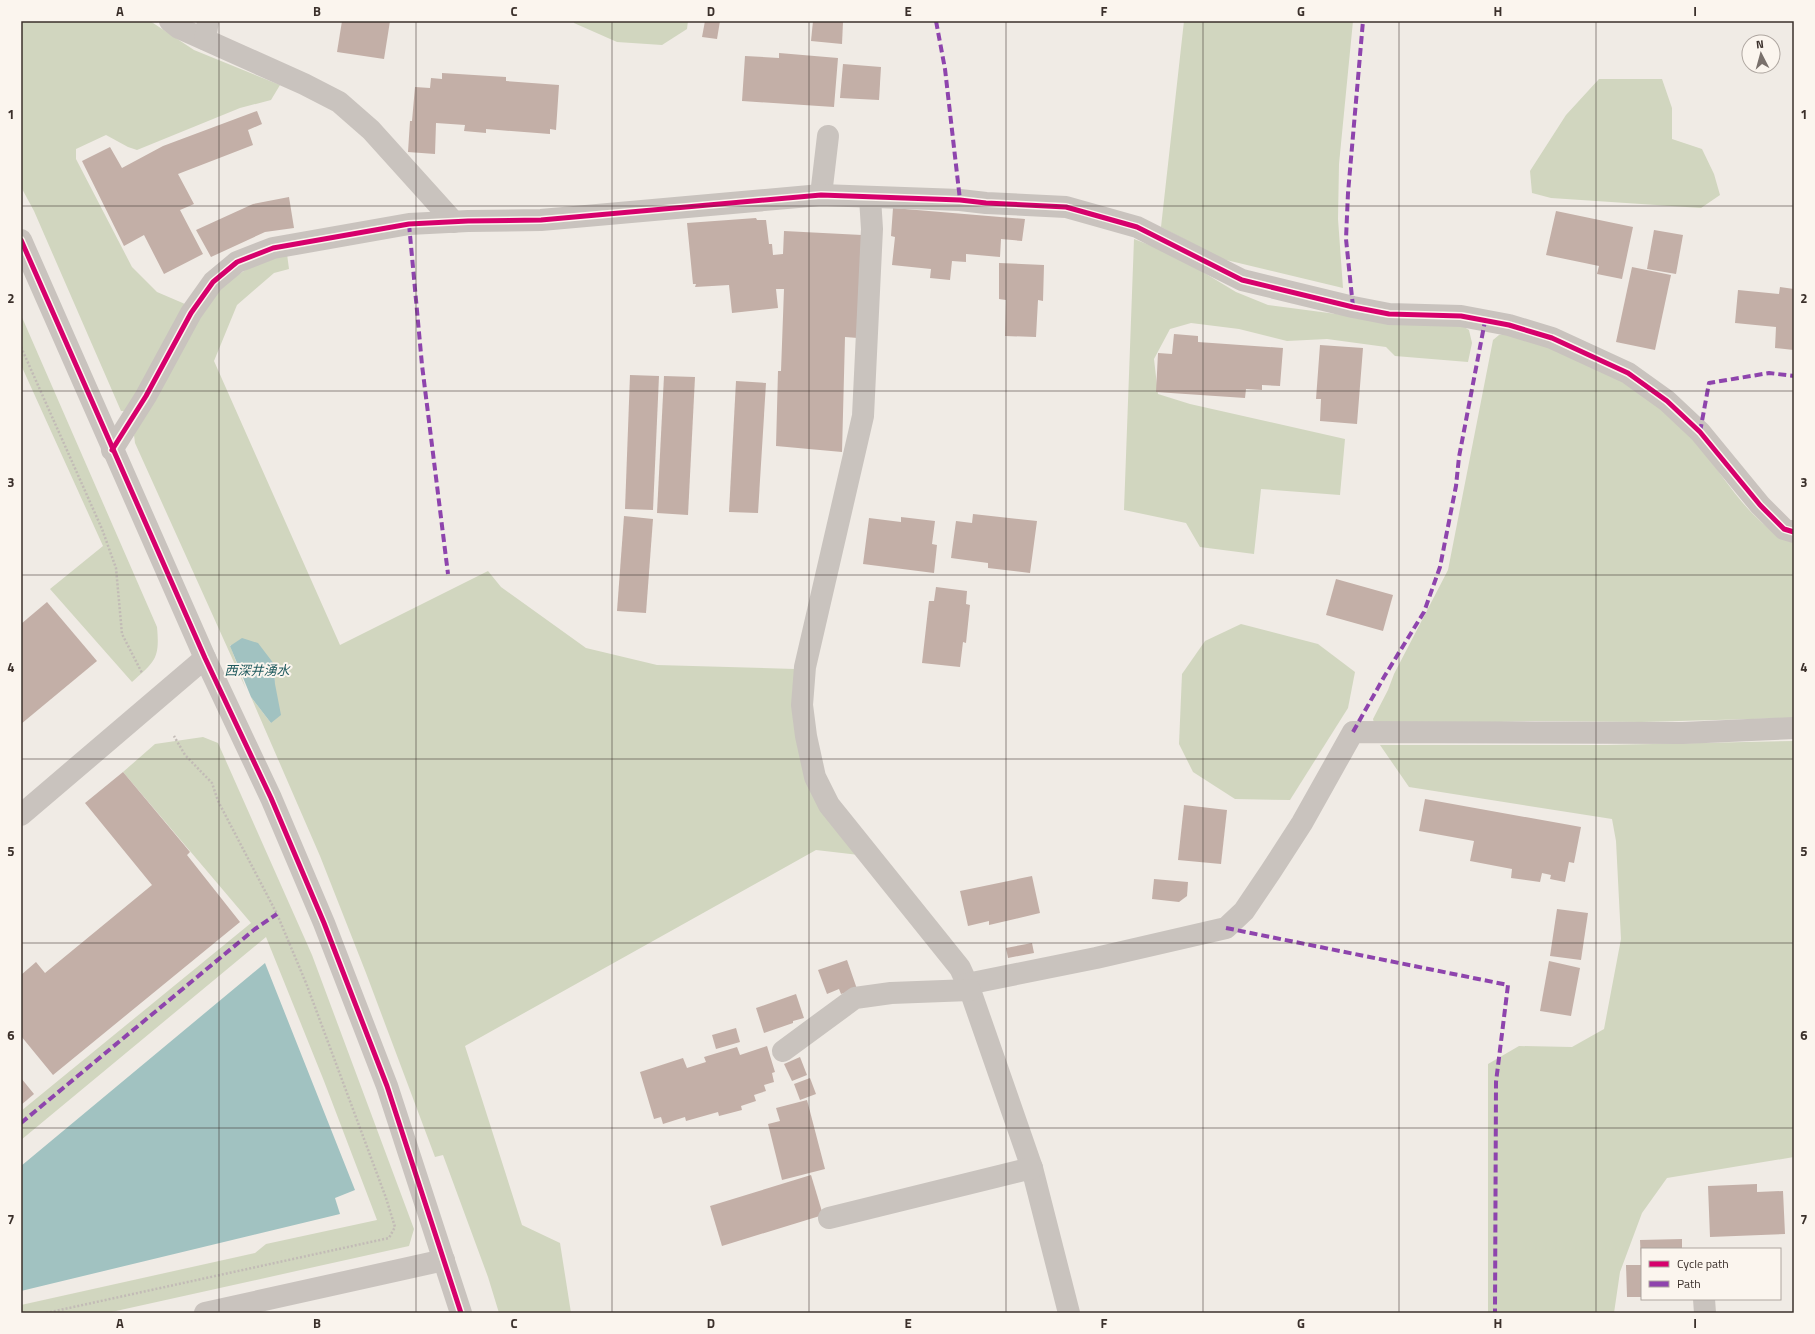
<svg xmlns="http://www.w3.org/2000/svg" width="1815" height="1334" font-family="'Titillium Web','Noto Sans JP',sans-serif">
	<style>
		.green { fill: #d1d6bf }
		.water { fill: #a1c2c1 }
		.building { fill: #c3afa7 }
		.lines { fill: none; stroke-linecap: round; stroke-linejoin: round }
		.path { stroke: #c2bbb6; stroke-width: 2.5; stroke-dasharray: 2 2; stroke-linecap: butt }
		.minor { stroke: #c9c3be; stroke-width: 22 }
		.quiet { stroke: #8e44ad; stroke-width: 4; stroke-dasharray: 8 4; stroke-linecap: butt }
		.cycleway-casing { stroke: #fbf5ee; stroke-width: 8 }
		.cycleway { stroke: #d6006c; stroke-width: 5 }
		.grid { fill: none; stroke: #3b302b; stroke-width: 1; stroke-opacity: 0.55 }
		.labels { text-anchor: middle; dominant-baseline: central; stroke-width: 4; stroke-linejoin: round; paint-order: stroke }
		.water-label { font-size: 13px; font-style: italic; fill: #1f5a5e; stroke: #fbf5ee }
		.neatline { fill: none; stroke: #3b302b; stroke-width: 1.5 }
		.grid-label { font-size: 13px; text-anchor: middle; font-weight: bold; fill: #3b302b }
	</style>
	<rect width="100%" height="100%" fill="#f0ebe5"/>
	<g class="green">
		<polygon points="21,21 150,21 194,50 280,85 271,100 240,108 137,150 128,147 106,135 76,149 76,159 132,267 157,292 185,304 130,411 121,411 34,211 21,187"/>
		<polygon points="574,21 688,21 687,29 662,45 617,42 574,23"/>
		<polygon points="1184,21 1353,21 1339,164 1338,219 1343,288 1222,259 1161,227"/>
		<polygon points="1599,79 1662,79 1672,108 1672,139 1702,149 1714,174 1720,195 1701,208 1551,198 1532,193 1530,171 1566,115"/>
		<polygon points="1134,239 1173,254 1236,292 1268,305 1397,322 1461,325 1469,330 1472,343 1468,362 1395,356 1386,347 1327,339 1287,341 1239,329 1191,323 1170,329 1154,359 1158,394 1190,404 1345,439 1340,495 1261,489 1254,554 1200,547 1186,523 1124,510"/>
		<polygon points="287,254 289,269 274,273 237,305 214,361 340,645 488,571 501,587 586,648 657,665 795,669 792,697 859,855 816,850 465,1046 522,1225 560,1243 571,1313 499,1313 488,1277 443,1155 435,1157 366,973 320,856 251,697 271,723 275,684 274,664 230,645 246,689 135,443 134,435 205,306 225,283 252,266"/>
		<path d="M21,315L157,627C160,659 155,661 132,682L50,589L103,546L21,365Z"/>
		<path d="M1506,333C1552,347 1629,376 1663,409C1675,420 1687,432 1697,444C1726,477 1750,526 1794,542V718L1642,722L1534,721L1389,725L1374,723L1373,719L1388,690L1394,674L1448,570L1493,340L1499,335Z"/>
		<polygon points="1241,624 1318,644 1355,672 1348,708 1290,800 1235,799 1193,772 1179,744 1182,674 1205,641"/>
		<polygon points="203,737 218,743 312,955 414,1229 409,1246 107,1313 21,1313 21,1305 255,1253 266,1244 377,1220 324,1081 266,937 21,1140 21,1111 251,923 123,772 155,744"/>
		<polygon points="1794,741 1794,1157 1667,1178 1642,1213 1620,1272 1614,1313 1488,1313 1488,1064 1519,1046 1572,1047 1604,1029 1621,939 1616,841 1612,819 1409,787 1380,745 1607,745"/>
	</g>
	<g class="water">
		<polygon points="242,638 258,643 274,664 275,684 281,715 271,723 251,697 230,646"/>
		<polygon points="265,963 355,1190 335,1198 340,1214 21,1291 21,1166"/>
	</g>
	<g class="building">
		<polygon points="342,21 390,21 384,59 337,52"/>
		<polygon points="705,21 720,21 717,39 702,37"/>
		<polygon points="813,21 843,22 842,44 811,41"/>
		<polygon points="779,53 838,58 834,107 742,101 745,56 779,58"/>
		<polygon points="843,64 881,67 879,100 840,98"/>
		<polygon points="442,73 506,77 506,81 559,85 556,130 550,129 550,134 486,129 486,133 464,131 465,125 436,123 435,154 408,152 410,121 412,121 415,87 430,88 431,78 442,79"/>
		<polygon points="257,111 262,124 248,130 253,145 178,174 194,204 180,210 203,254 164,274 144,235 124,246 82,161 110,147 122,168 163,146"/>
		<polygon points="289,197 294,228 265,232 211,257 196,230 253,204"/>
		<polygon points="893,208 1025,219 1022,241 1001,239 1000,257 966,254 966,262 952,261 950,280 930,278 931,269 892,265 895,237 891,236"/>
		<polygon points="1556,211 1633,227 1622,279 1597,274 1599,266 1546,255"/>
		<polygon points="756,218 757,220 766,220 769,244 772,244 773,255 783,254 784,231 862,235 858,338 845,337 842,452 776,446 778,371 781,371 784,289 776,289 778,308 732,313 729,285 695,287 696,284 693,284 687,223"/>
		<polygon points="1654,230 1683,235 1676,274 1647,269"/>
		<polygon points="999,263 1044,265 1043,301 1038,300 1036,337 1005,336 1006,300 999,299"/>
		<polygon points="1632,267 1671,275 1655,350 1616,342"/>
		<polygon points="1780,287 1794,289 1794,350 1775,348 1776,327 1735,323 1738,290 1779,294"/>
		<polygon points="1174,334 1198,336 1198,342 1283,348 1280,386 1262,385 1262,390 1246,389 1245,398 1156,392 1158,353 1172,354"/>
		<polygon points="1320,345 1363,348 1357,424 1320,421 1321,399 1316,399"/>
		<polygon points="630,375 659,376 653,510 625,509"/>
		<polygon points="664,376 695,377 688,515 657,513"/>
		<polygon points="736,381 766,383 758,513 729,512"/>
		<polygon points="973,514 1037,521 1030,573 988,568 988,563 951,558 956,521 972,523"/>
		<polygon points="624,516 653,519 646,613 617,611"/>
		<polygon points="901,517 935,521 932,544 937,545 934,573 863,564 869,518 901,522"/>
		<polygon points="1336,579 1393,595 1383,631 1326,615"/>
		<polygon points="936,587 967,591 966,604 970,605 966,643 963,642 960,667 922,663 929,601 934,601"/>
		<polygon points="47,602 97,661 21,724 21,624"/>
		<polygon points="123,772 190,852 187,855 240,922 53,1075 21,1036 21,975 36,962 45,973 152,885 85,803"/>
		<polygon points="1425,799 1581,827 1574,863 1569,862 1565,882 1550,879 1551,875 1542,873 1540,882 1511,878 1512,869 1470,861 1474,841 1419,831"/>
		<polygon points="1184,805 1227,810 1221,864 1178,860"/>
		<polygon points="1032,876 1040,913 989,925 989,921 968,926 960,891"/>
		<polygon points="1154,879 1188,882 1187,896 1179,902 1152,899"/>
		<polygon points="1557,909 1588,913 1581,960 1550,956"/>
		<polygon points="1032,943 1034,953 1008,958 1006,948"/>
		<polygon points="847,960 857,989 841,994 839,989 827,994 818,970"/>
		<polygon points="1549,961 1580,968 1571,1016 1540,1011"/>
		<polygon points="796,994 804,1018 793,1021 793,1023 764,1033 756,1008"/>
		<polygon points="736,1028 740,1042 716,1049 712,1035"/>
		<polygon points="767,1046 775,1072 772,1073 774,1082 764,1085 766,1091 754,1095 756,1101 741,1106 742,1110 719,1116 718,1112 686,1121 685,1117 663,1124 661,1117 654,1119 640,1072 683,1058 687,1068 706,1062 704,1057 737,1047 740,1055"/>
		<polygon points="800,1057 807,1075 792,1081 784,1064"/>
		<polygon points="21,1078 34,1094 21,1105"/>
		<polygon points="810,1078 816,1094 800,1100 794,1084"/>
		<polygon points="807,1100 825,1169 782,1180 768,1124 780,1121 776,1108"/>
		<polygon points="811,1175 823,1215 722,1246 710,1206"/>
		<polygon points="1757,1184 1757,1192 1783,1191 1785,1234 1710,1237 1708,1186"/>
		<polygon points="1682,1239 1682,1249 1642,1249 1641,1263 1640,1240"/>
		<polygon points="1626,1265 1642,1265 1642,1297 1627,1297"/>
	</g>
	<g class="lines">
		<g class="path">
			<polyline points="21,347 102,529 116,568 122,634 142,673"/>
			<polyline points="46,1313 389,1238 395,1227 386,1198 306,983 277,914 218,801 212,783 185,755 174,736"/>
		</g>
		<g class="minor">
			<polyline points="170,21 179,28 304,84 339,102 371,130 454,222"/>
			<polyline points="205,39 208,21"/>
			<polyline points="821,195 828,136"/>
			<polyline points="870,198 872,229 863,416 805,667 802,705 806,736 815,777 829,805 960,968 970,990 1032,1168 1069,1313"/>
			<polyline points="21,240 205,658 271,798 324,923 387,1086 461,1313"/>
			<polyline points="112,450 146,396 191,313 213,282 237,262 273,248 409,224 468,221 541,220 821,195 960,200 986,203 1066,207 1137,227 1242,280 1353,307 1389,314 1461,316 1509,325 1552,338 1628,373 1667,401 1700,432 1760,505 1784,529 1794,532"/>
			<polyline points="21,815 205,658"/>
			<polyline points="967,984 1096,958 1226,928 1244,911 1271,871 1302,823 1353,732 1683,733 1794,728"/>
			<polyline points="783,1051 855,998 891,993 970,990"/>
			<polyline points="829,1218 1032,1168"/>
			<polyline points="1704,1299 1705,1313"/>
			<polyline points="205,1313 444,1260"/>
		</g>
		<g class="quiet">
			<polyline points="936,21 945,69 960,200"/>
			<polyline points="409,224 422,365 448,574"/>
			<polyline points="1353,307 1346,239 1348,193 1363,21"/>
			<polyline points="1700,432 1709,383 1769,373 1794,376"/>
			<polyline points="1353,732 1384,677 1424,612 1440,567 1456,486 1459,457 1485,321"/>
			<polyline points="1226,928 1508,985 1496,1082 1495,1313"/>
			<polyline points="21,1123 255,929 277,914"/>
		</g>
		<g class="cycleway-casing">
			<g id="cycleway">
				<polyline points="21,240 205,658 271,798 324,923 387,1086 461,1313"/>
				<polyline points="112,450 146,396 191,313 213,282 237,262 273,248 409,224 468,221 541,220 821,195 960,200 986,203 1066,207 1137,227 1242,280 1353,307 1389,314 1461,316 1509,325 1552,338 1628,373 1667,401 1700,432 1760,505 1784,529 1794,532"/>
			</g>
		</g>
		<use href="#cycleway" class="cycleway"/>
	</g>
	<path class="grid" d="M219,21V1313M416,21V1313M612,21V1313M809,21V1313M1006,21V1313M1203,21V1313M1399,21V1313M1596,21V1313M21,206H1794M21,391H1794M21,575H1794M21,759H1794M21,943H1794M21,1128H1794"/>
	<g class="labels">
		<g class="water-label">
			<text x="257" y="670">西深井湧水</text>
		</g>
	</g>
	<rect width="1815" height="1334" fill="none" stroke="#fbf5ee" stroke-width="44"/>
	<rect x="1641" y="1248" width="140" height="52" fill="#fbf5ee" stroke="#aea6a0"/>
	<rect x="1649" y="1261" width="20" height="6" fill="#d6006c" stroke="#aea6a0"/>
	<text x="1677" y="1268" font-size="12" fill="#3b302b">Cycle path</text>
	<rect x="1649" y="1281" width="20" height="6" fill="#8e44ad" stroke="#aea6a0"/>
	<text x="1677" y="1288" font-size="12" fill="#3b302b">Path</text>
	<g transform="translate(1761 54) rotate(354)"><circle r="19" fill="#fbf5ee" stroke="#aea6a0"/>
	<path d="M0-3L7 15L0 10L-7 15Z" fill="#7a716c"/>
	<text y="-6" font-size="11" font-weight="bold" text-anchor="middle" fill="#3b302b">N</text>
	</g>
	<rect x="22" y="22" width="1771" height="1290" class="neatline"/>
	<g class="grid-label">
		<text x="120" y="16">A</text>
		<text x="317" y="16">B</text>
		<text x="514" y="16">C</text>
		<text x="711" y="16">D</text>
		<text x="908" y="16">E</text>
		<text x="1104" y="16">F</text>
		<text x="1301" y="16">G</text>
		<text x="1498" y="16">H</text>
		<text x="1695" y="16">I</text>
		<text x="11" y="119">1</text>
		<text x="1804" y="119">1</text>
		<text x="11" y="303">2</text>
		<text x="1804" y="303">2</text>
		<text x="11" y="487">3</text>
		<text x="1804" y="487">3</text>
		<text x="11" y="672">4</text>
		<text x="1804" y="672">4</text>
		<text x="11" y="856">5</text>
		<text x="1804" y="856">5</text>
		<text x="11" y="1040">6</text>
		<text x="1804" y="1040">6</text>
		<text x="11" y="1224">7</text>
		<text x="1804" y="1224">7</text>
		<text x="120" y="1328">A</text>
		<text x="317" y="1328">B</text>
		<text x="514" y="1328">C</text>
		<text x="711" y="1328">D</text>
		<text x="908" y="1328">E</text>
		<text x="1104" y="1328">F</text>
		<text x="1301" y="1328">G</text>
		<text x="1498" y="1328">H</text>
		<text x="1695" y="1328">I</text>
	</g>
</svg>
